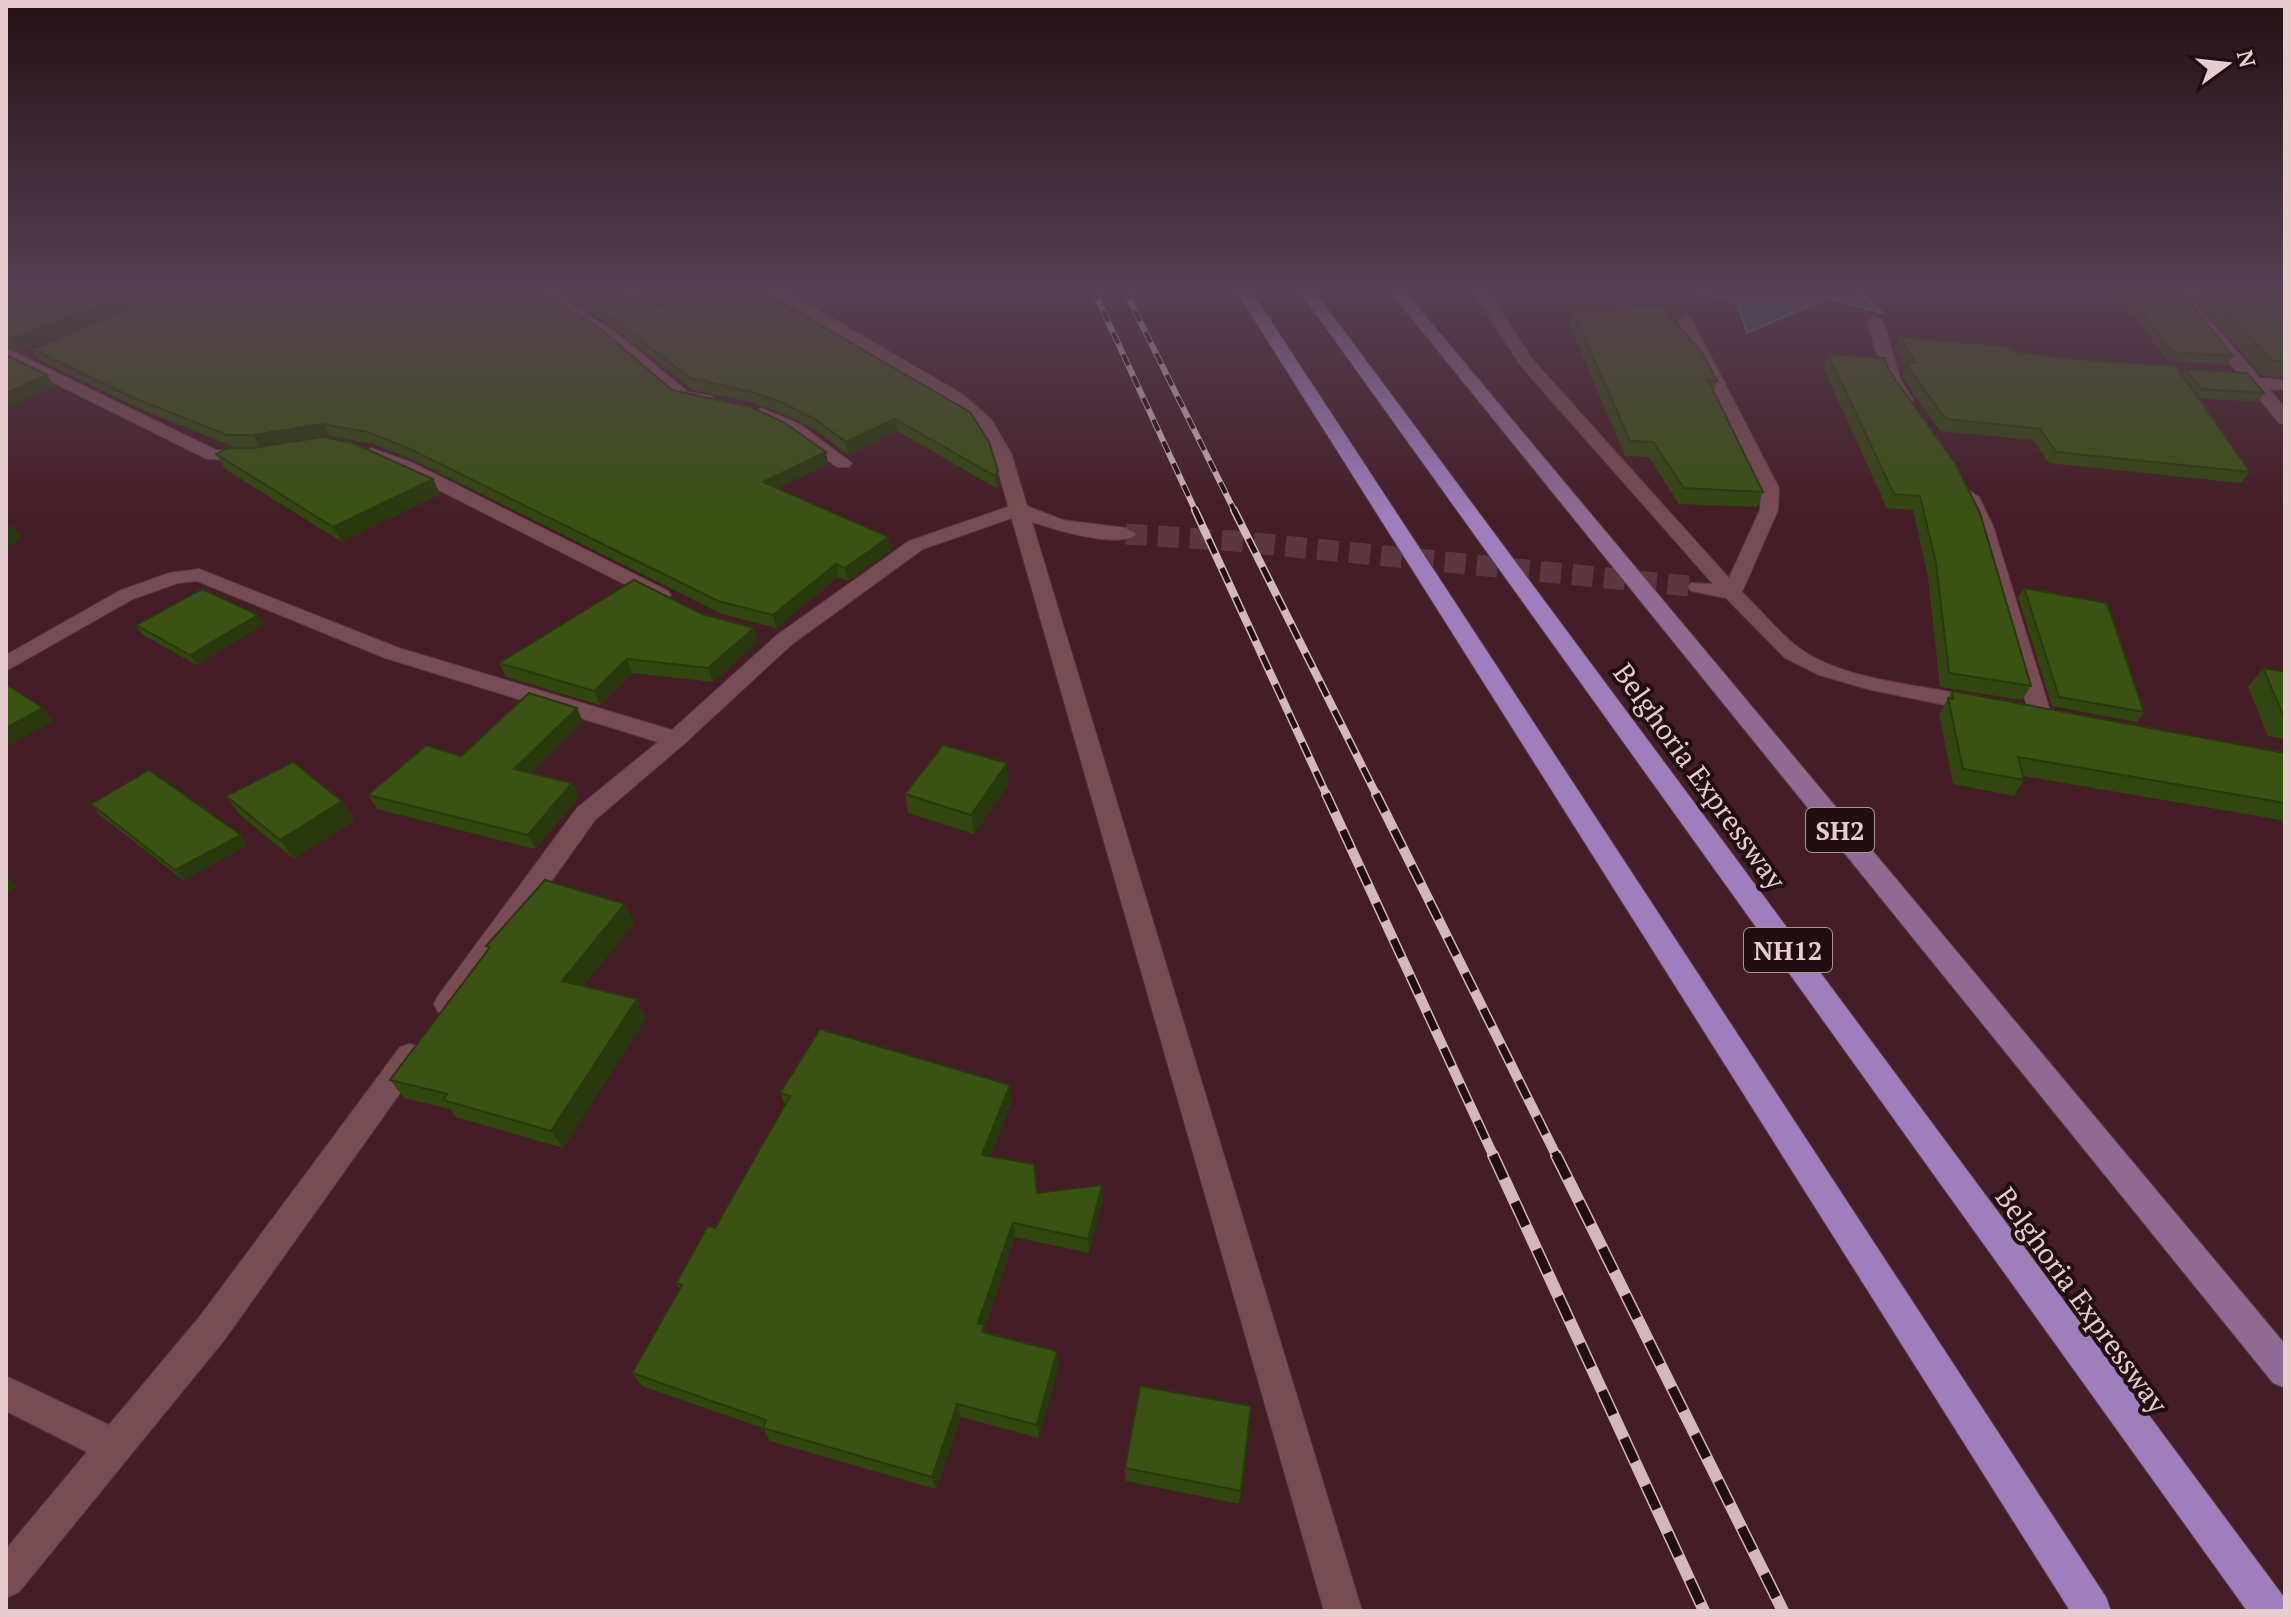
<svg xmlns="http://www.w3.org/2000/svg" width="2291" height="1617" font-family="'PT Serif',serif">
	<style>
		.water { fill: #215d59; stroke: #5c7e7d; stroke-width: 2 }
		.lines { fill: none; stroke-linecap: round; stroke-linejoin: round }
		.minor-tunnel { stroke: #5c3740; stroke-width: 21; stroke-dasharray: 21 11; stroke-linecap: butt }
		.minor-casing { stroke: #5a3941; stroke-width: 2 }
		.tertiary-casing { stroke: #5a3941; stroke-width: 2 }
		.primary-casing { stroke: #5a3941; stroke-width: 2 }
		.motorway-casing { stroke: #5a3941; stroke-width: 2 }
		.minor { fill: #784c54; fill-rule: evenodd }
		.tertiary { fill: #784c54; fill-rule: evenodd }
		.primary { fill: #8f6a92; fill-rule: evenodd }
		.motorway { fill: #9e7ebb; fill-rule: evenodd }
		.rail-far3-casing { stroke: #d3b7bb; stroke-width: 6 }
		.rail-far2-casing { stroke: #d3b7bb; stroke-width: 8 }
		.rail-far1-casing { stroke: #d3b7bb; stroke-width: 10 }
		.rail-casing { stroke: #d3b7bb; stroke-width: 12 }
		.rail-far3 { stroke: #200e11; stroke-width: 4; stroke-dasharray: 12; stroke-linecap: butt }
		.rail-far2 { stroke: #200e11; stroke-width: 5; stroke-dasharray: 16; stroke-linecap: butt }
		.rail-far1 { stroke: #200e11; stroke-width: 7; stroke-dasharray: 20; stroke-linecap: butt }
		.rail { stroke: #200e11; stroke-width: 9; stroke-dasharray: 26; stroke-linecap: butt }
		.wall { fill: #32470f }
		.shaded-wall { fill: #29390d }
		.building { fill: #3a5212; stroke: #29390d; stroke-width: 2 }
		.labels { text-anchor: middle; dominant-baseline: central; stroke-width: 8; stroke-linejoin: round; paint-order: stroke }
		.shield { fill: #200e11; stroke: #ab9397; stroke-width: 2 }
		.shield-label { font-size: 26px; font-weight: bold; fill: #e7ccd0 }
		.street-label { font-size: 28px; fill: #e7ccd0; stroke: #200e11 }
	</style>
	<rect width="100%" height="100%" fill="#441d26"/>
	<polygon class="water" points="1677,289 1863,289 1858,291 1883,313 1828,298 1747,333 1737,302"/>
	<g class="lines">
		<polyline class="minor-tunnel" points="1126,534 1234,541 1698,587"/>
		<g class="minor-casing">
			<g id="minor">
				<polygon points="529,289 547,289 618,334 688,392 712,396 714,400 706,405 677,400 608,340"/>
				<path d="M613,289H630L653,306L673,312C654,326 627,303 613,289Z"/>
				<path d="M1471,289H1486L1533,360L1729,578L1760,510L1761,488L1678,321L1686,316L1691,318L1779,488L1778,510L1742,592C1761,610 1779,633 1799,648C1849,684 1930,684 1988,700L1991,705L1988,710L1980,712L1871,690L1819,675L1785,658L1726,598L1691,591L1688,587L1691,583L1713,584L1521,366Z"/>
				<polygon points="2178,289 2285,289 2285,294 2190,297 2260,378 2285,380 2285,390 2269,389 2285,408 2285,424 2279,423 2178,300"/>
				<polygon points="1875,316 1883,321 1901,381 1913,400 1911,404 1899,404 1885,381 1867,321"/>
				<polygon points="6,348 216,450 248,451 257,456 248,461 207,459 6,359"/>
				<polygon points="761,408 801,425 852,463 849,467 837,467 789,433 755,417 753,413"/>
				<polygon points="371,448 413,463 668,591 671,595 668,599 654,599 401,471 365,457 362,453"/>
				<polygon points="1970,491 1979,497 1993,526 2052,717 2049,722 2033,722 2030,717 1975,526 1961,497"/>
				<path d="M1019,503L1063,520L1126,528L1136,534C1119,551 1038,526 1018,516L923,549L791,645L684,744L595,820L458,1012L448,1015L438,1012L434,1004L438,996L577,808L658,742L385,658L197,581L178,583L133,599L6,671V655L119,591L169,573L199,569L399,648L672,730L777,635L909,541Z"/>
				<polygon points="410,1044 420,1047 424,1056 420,1065 225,1339 19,1592 6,1598 6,1549 87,1452 6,1411 6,1376 109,1425 201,1315 400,1047"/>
			</g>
		</g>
		<g class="tertiary-casing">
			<polygon id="tertiary" points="764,289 782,289 962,394 991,419 1011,453 1362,1611 1324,1611 993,453 978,426 950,402"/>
		</g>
		<g class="primary-casing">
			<polygon id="primary" points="1388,289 1403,289 2285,1344 2285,1388 2273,1383"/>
		</g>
		<g class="motorway-casing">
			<g id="motorway">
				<polygon points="1235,289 1250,289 2106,1597 2111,1611 2070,1611"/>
				<polygon points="1298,289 1313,289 2284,1597 2285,1611 2247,1611"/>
			</g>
		</g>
		<use href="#minor" class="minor"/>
		<use href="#tertiary" class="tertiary"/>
		<use href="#primary" class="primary"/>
		<use href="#motorway" class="motorway"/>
		<g class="rail-far3-casing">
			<g id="rail-far3">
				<polyline points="1093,289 1196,512"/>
				<polyline points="1124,289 1235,512"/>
			</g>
		</g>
		<g class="rail-far2-casing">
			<g id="rail-far2">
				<polyline points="1195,510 1327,796"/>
				<polyline points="1234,510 1377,796"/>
			</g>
		</g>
		<g class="rail-far1-casing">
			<g id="rail-far1">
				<polyline points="1326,794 1494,1157"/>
				<polyline points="1376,794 1557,1157"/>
			</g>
		</g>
		<g class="rail-casing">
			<g id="rail">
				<polyline points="1493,1155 1704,1611"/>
				<polyline points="1556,1155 1783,1611"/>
			</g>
		</g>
		<use href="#rail-far3" class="rail-far3"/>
		<use href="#rail-far2" class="rail-far2"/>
		<use href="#rail-far1" class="rail-far1"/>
		<use href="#rail" class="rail"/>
	</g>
	<g class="wall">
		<polygon points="6,289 19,351 6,347"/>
		<polygon points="550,289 619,289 633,300 658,308 699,301 720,292 665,305 652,303 627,289 761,289 998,471 999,484 996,488 897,431 848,455 817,431 786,415 755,403 693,390 592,312"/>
		<polygon points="2114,289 2172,289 2233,356 2227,365 2167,360"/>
		<polygon points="2203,289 2285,289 2285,378 2261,375 2196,300"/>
		<polygon points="1573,311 1717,381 1713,391 1763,492 1757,507 1679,504 1649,457 1625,456 1570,325"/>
		<polygon points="1900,337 2010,350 2182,374 2185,369 2264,393 2258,402 2198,398 2250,472 2241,483 2049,463 2033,440 1940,431 1904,380 1902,373 1905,365 1895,348"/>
		<polygon points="32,349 672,390 826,452 828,464 778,488 889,537 891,550 848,581 838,577 776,628 722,614 414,460 373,444 330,436 323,437 433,479 440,494 342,542 225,469 216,454 258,447 234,447 140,409 39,360"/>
		<polygon points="1828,354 1888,369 2031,686 2022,700 1940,687 1928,577 1913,510 1887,508 1823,367"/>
		<polygon points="2024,588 2144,712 2137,722 2052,706 2018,597"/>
		<polygon points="258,615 264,624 197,665 143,635 136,625"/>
		<polygon points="758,642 713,682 632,673 600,705 506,677 499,663"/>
		<polygon points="2263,668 2285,672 2285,739 2268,736 2248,687"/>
		<polygon points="1952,691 2285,753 2285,829 2281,820 2023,776 2024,780 2014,796 1953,784 1939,714"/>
		<polygon points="577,708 583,722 531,773 572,783 579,797 535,849 377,809 368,795"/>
		<polygon points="1009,783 974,834 908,813 905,794"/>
		<polygon points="226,796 342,801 355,820 294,859 240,815"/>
		<polygon points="91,804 248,845 183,880 99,814"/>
		<polygon points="625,904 634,923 583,986 637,999 646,1018 563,1148 456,1117 450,1109 404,1098 390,1080 488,949 486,946"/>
		<polygon points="780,1093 1012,1101 990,1157 1037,1193 1103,1200 1089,1253 1015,1237 985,1327 986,1333 1057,1351 1059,1364 1039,1438 961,1417 936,1489 770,1441 763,1428 642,1386 632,1373 680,1290 676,1283 715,1228 785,1106"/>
		<polygon points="1125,1468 1241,1491 1239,1504 1126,1481"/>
	</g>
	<g class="shaded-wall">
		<polygon points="140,289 176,289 19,351 11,339"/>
		<polygon points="681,289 733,289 665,305 662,294"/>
		<polygon points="47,375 55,387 6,408 6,393"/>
		<polygon points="895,419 897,431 848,455 846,442"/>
		<polygon points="323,424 330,436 260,447 253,435"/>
		<polygon points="826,452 828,464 766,494 763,482"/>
		<polygon points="998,471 999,484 996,488 995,476"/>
		<polygon points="433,479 440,494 342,542 333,527"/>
		<polygon points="12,525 22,539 6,548 6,527"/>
		<polygon points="889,537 891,550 848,581 845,568"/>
		<polygon points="836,564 838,577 776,628 773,615"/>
		<polygon points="258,615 264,624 197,665 190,655"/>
		<polygon points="754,628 758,642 713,682 708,668"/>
		<polygon points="627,659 632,673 600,705 594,691"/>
		<polygon points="43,708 54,721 6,747 6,728"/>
		<polygon points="577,708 583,722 521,783 514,769"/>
		<polygon points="1007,763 1009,783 974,834 971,815"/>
		<polygon points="572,783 579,797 535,849 528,835"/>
		<polygon points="342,801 355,820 294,859 280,840"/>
		<polygon points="241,835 248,845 183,880 175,870"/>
		<polygon points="6,875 17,886 6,895"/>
		<polygon points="625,904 634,923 572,1000 562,981"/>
		<polygon points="637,999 646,1018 563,1148 551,1131"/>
		<polygon points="1010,1085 1012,1101 985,1170 982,1155"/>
		<polygon points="1102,1185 1103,1200 1089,1253 1088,1239"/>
		<polygon points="1013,1223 1015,1237 985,1327 987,1339 985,1345 978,1323"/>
		<polygon points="1057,1351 1059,1364 1039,1438 1037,1425"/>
		<polygon points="957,1404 961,1417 936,1489 932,1477"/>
	</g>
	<g class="building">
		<polygon points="6,289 140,289 11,339 6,338"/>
		<polygon points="179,289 538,289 603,331 672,390 751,407 785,423 826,452 763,482 889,537 845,568 836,564 773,615 718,601 408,448 367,432 323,424 253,435 227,435 132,397 32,349"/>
		<polygon points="568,289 619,289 633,300 658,308 699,301 727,289 761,289 791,312 796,311 970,412 989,442 998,471 995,476 895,419 846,442 815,419 783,403 752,392 690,378 589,300"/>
		<polygon points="645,289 681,289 662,294"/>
		<polygon points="2125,289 2172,289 2173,291 2180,291 2233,356 2172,352"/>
		<polygon points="2208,289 2285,289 2285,362 2271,360"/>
		<polygon points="1661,307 1702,352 1717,381 1708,380 1763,492 1684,488 1653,442 1630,441 1573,311"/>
		<polygon points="1900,337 2008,346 2010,350 2053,357 2176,366 2250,472 2056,452 2040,429 1946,419 1909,369 1907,362 1916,363"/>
		<polygon points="1828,354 1885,358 1888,369 1955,463 1980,513 2031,686 1949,673 1936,563 1920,496 1894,494"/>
		<polygon points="6,355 47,375 6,393"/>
		<polygon points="2185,369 2247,373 2264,393 2201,389"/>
		<polygon points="322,437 353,443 433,479 333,527 216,454 229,448 252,448"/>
		<polygon points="634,580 702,614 754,628 708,668 627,659 594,691 499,663"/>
		<polygon points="2024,588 2107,603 2144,712 2059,697"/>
		<polygon points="202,589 258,615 190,655 136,625"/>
		<polygon points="2263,668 2285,672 2285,717 2284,717"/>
		<polygon points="6,684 43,708 6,728"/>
		<polygon points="1952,691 2285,753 2285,803 2018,757 2024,780 1963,769 1948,698 1953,699"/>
		<polygon points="529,693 577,708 514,769 572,783 528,835 368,795 426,745 461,756"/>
		<polygon points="943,745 1007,763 971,815 905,794"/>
		<polygon points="293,762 342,801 280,840 226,796"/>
		<polygon points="149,770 241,835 175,870 91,804"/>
		<polygon points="545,880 625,904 562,981 637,999 551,1131 443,1100 447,1094 390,1080 490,947 486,946"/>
		<polygon points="820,1029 1010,1085 982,1155 1034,1164 1037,1193 1102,1185 1088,1239 1013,1223 978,1323 984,1325 982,1332 1057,1351 1037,1425 957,1404 932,1477 763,1428 766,1420 632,1373 682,1285 676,1283 708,1226 715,1228 790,1096 780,1093"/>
		<polygon points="1140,1386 1251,1406 1241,1491 1125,1468"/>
	</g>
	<linearGradient id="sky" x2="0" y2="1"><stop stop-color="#251015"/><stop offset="0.56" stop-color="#564052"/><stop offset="1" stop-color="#564052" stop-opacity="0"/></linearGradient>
	<rect width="2291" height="516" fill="url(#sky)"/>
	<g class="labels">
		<g class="shield">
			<rect x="1806" y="808" width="68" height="44" rx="6"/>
			<rect x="1744" y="928" width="88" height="44" rx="6"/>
		</g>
		<g class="shield-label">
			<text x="1840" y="830">SH2</text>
			<text x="1788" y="950">NH12</text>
		</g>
		<g class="street-label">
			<text transform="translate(1700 776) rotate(54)">Belghoria Expressway</text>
			<text transform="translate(2082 1300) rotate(54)">Belghoria Expressway</text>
		</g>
	</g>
	<rect width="2291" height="1617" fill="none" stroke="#e7ccd0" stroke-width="16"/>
	<g transform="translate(2227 64) rotate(75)" stroke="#200e11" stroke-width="6" paint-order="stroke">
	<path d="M0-6L14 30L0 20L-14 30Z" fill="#e7ccd0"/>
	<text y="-12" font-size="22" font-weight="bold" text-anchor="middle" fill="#e7ccd0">N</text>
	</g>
</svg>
